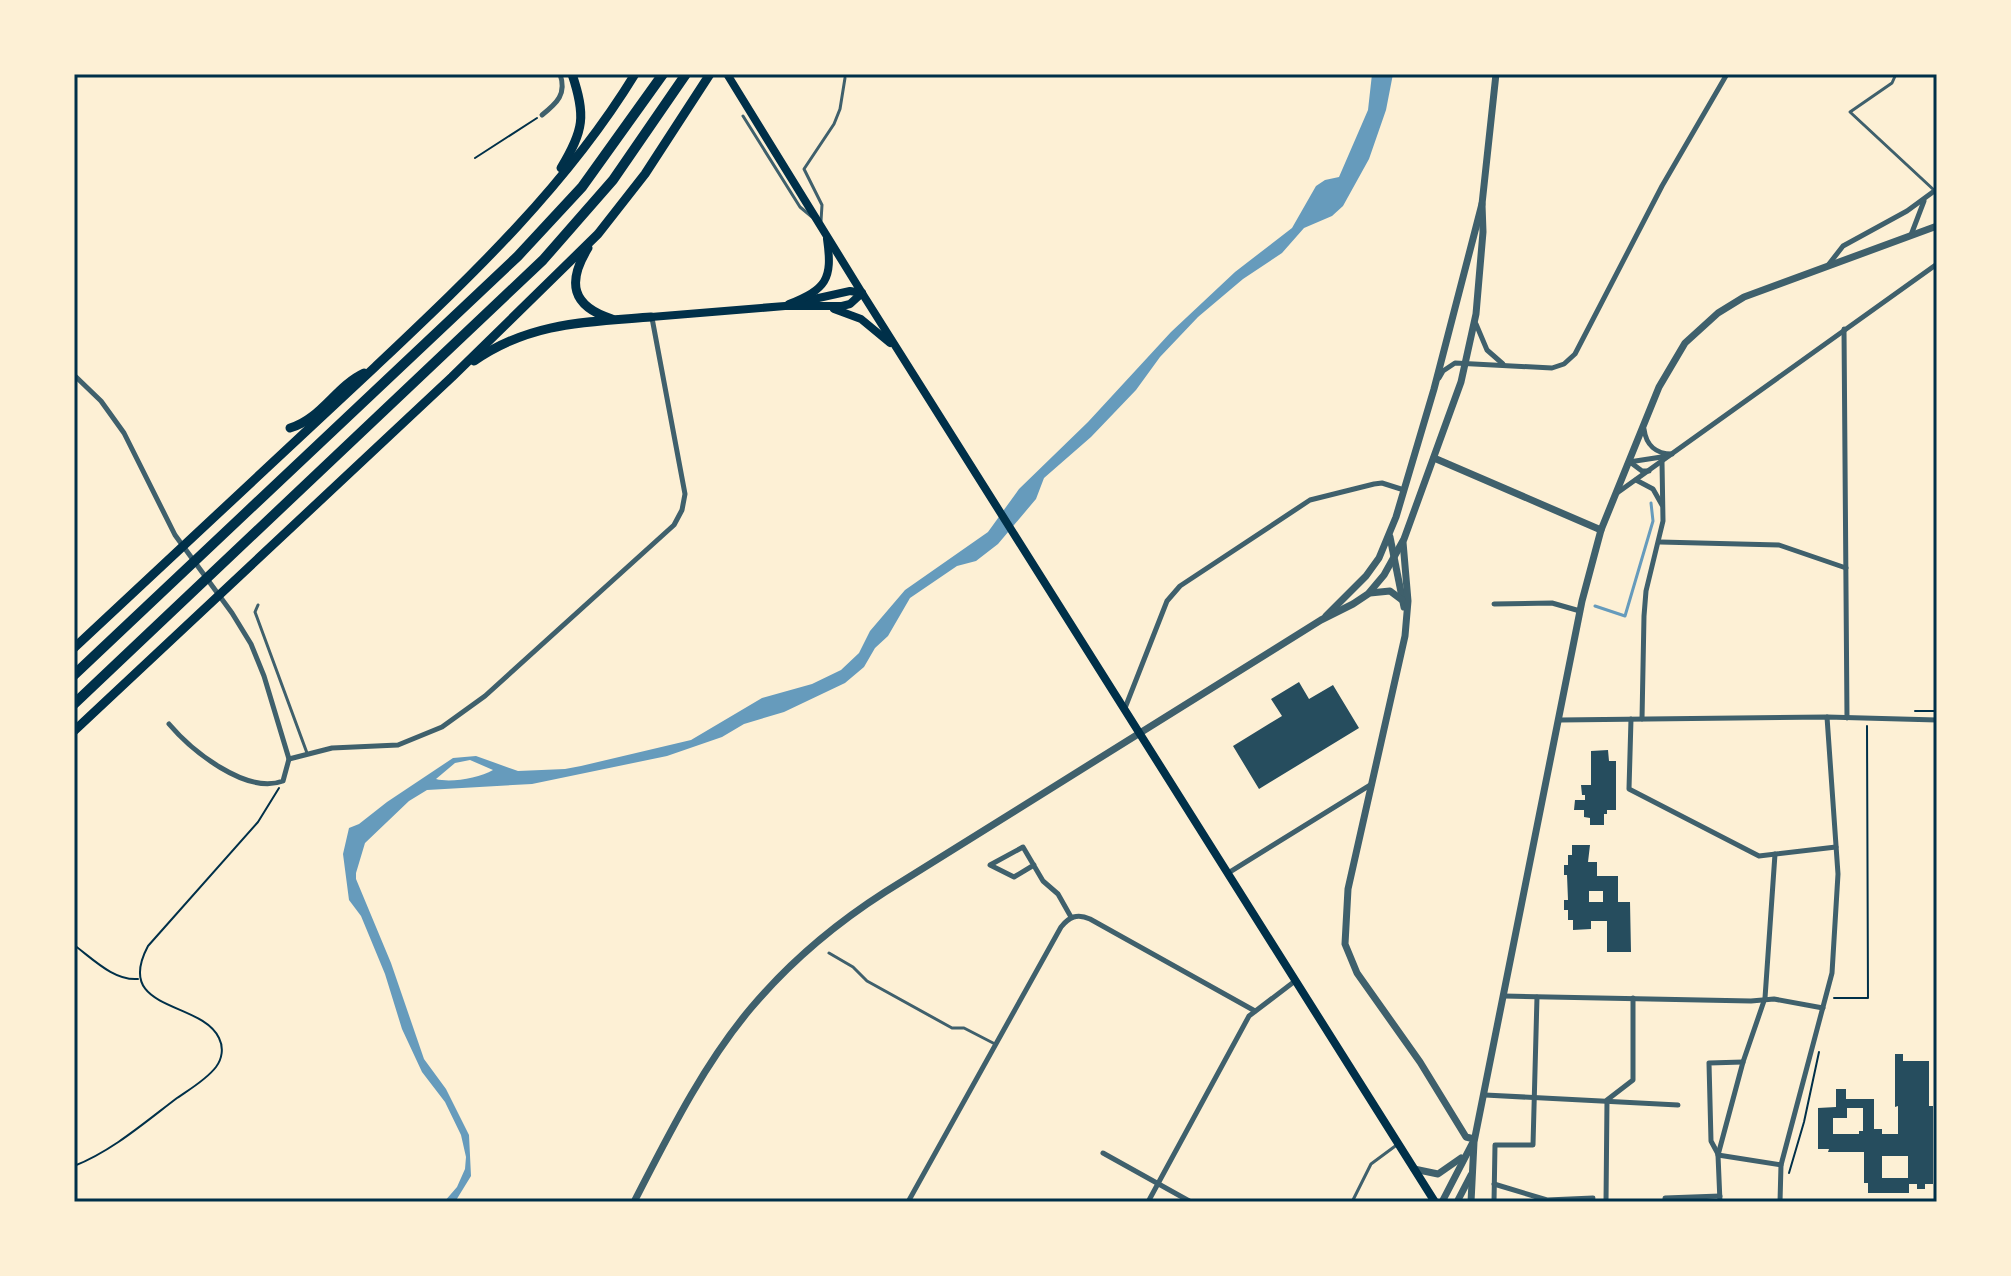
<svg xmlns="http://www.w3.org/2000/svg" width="2011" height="1276" font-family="Quicksand,sans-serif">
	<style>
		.water { fill: #669bbc; fill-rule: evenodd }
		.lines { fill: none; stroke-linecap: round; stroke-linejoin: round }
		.stream { stroke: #669bbc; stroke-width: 3 }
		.building { fill: #264d5e; fill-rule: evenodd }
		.path { stroke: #003049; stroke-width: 2 }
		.service { stroke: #3f606c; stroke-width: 3 }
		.minor { stroke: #3f606c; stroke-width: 5 }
		.tertiary { stroke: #3f606c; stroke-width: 7 }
		.secondary { stroke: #003049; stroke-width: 8 }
		.trunk { stroke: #003049; stroke-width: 9 }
		.motorway { stroke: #003049; stroke-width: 10 }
		.neatline { fill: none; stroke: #003049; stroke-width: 3 }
	</style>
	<rect width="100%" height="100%" fill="#fdf0d5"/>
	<path class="water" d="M1372,74H1393L1386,110L1369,159L1343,206L1332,216L1304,228L1282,253L1243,279L1198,317L1160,357L1136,390L1091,437L1044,478L1036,499L998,544L976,561L957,566L910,598L888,636L875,648L864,667L845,683L784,712L744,724L722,737L667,756L532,784L427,790L409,801L365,843L356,873V879L391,963L424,1059L446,1089L469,1135L471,1176L455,1202H444L457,1187L465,1169L466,1157L461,1135L445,1102L422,1072L402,1029L385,974L361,916L349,900L343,854L349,828L359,824L387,802L453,758L476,756L518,771L565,769L581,766L691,740L762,698L812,684L841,670L859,653L870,631L905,590L988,532L1019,489L1088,422L1171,332L1235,272L1292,228L1316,186L1325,180L1339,177L1368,110ZM470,760L493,770C479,778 451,783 436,779L455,763Z"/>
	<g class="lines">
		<polyline class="stream" points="1595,606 1625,616 1653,521 1651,503"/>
	</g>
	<g class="building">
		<polygon points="1299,682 1309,699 1333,685 1359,728 1259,789 1233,746 1282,716 1271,699"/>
		<polygon points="1608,750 1609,761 1616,761 1616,810 1607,810 1607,814 1604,814 1604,825 1590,825 1590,818 1584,817 1584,810 1574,810 1575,800 1585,800 1585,795 1582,795 1581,785 1591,785 1591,751"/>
		<path d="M1572,845H1590L1588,862H1597V876H1618V902H1630L1631,952H1607V921H1591V929L1573,930V920H1568V910H1564V900H1568L1567,875H1564V865H1568V855H1572ZM1589,891H1603V902H1589Z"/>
		<path d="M1895,1054H1903V1061H1929V1106H1933V1184H1925V1189H1917V1184H1909V1193H1868V1183H1864V1152H1828L1829,1149H1818V1108L1836,1107V1089H1846V1099H1874V1129H1882V1134H1898V1106L1895,1107ZM1847,1108H1863V1131H1859V1134H1833V1118H1847ZM1882,1156H1908V1178H1882Z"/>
	</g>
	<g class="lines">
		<g class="path">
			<polyline points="475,158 537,118"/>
			<polyline points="1915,711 1937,711"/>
			<path d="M74,945C93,959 114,981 138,979"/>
			<polyline points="1834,998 1868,998 1867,726"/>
			<path d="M74,1166C112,1151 144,1123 177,1098C190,1089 206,1080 216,1067C222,1059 224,1048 219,1038C201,1000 113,1012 148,946L258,822L279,788"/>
			<polyline points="1789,1173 1804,1122 1819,1052"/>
		</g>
		<g class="service">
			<polyline points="1896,74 1892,83 1850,112 1935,191"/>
			<polyline points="743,116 800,207 812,217"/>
			<polyline points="821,221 822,205 804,169 834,124 840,109 845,78"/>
			<polyline points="258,605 255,612 307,753"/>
			<polyline points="829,953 853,967 867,981 952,1028 964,1028 995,1044"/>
			<polyline points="1352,1202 1371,1164 1398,1144"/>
		</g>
		<g class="minor">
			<path d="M542,115C557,103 567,94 560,74"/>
			<polyline points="1911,235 1924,201"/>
			<polyline points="1829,264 1843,246 1907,211 1937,189"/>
			<polyline points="1476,324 1487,350 1503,364"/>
			<polyline points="1844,329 1847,718"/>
			<path d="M74,375L101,401L124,433L175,535L232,613L251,644L264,676L289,759L283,781C246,795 191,750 169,724"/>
			<polyline points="1439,378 1443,371 1455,363 1552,368 1564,364 1575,354 1662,186 1727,74"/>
			<path d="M1644,429C1646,445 1656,454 1672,454"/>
			<polyline points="1629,462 1668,456"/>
			<polyline points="1630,462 1642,471 1649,471"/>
			<polyline points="1636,480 1653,489 1662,505"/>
			<polyline points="1617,493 1937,264"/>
			<polyline points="1660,542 1779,545 1846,568"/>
			<polyline points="1494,604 1552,603 1580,611"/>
			<polyline points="1125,708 1167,601 1180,586 1310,500 1374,484 1382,483 1404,490"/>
			<polyline points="1631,719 1629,789 1759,856 1836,847"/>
			<polyline points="1642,719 1644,616 1646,591 1663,521 1662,462"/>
			<polyline points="1560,720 1827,717 1937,720"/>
			<polyline points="289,759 332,748 398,745 442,727 485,696 674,525 682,510 685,494 652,318"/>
			<polyline points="1034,865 1014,877 990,865 1023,847 1043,881 1058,894 1071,917"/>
			<polyline points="1228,873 1370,785"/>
			<polyline points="1504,996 1751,1001 1774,999 1823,1008"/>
			<polyline points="1485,1095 1678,1105"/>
			<polyline points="1103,1153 1191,1202"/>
			<polyline points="1718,1154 1711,1141 1709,1063 1743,1062"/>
			<polyline points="1718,1155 1781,1165"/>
			<polyline points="1494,1184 1547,1200 1593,1198"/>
			<path d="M908,1202L1061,927C1069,917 1077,913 1090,919L1255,1011"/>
			<polyline points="1148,1202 1249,1016 1295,981"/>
			<polyline points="1494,1202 1495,1145 1533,1145 1537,997"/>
			<polyline points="1606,1202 1607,1100 1633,1080 1633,998"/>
			<polyline points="1665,1202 1665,1198 1720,1196"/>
			<polyline points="1720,1202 1718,1155 1743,1062 1765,998 1775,854"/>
			<polyline points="1780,1202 1781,1165 1832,973 1838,874 1827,717"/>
		</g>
		<g class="tertiary">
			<polyline points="1434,458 1601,530"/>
			<polyline points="1390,537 1404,607"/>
			<polyline points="1403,542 1408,601 1405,636 1348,889 1345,944 1357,973 1420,1062 1466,1137 1474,1139"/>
			<polyline points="1370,593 1390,591 1402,600"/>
			<polyline points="1326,616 1366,576 1379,558 1396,517 1434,389 1482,204 1496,74"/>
			<polyline points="1414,1169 1438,1174 1461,1158"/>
			<path d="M634,1202C668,1136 703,1065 751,1008C789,963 835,924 885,892L1321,620L1353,604L1368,594L1384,575L1404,539L1461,382L1476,314L1483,232L1482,204"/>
			<polyline points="1442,1202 1472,1144"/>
			<polyline points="1457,1202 1471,1175"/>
			<polyline points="1471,1202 1474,1142 1582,601 1601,530 1659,387 1685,343 1718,313 1744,297 1937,226"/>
		</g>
		<g class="secondary">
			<polyline points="727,74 862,293 1435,1202"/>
			<polyline points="805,301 850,291 862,293"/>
			<path d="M789,304C826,289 833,280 827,239"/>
			<polyline points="834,309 861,319 890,343"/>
			<polyline points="651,317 785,306 842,306 850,304 862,293"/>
		</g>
		<g class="trunk">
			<path d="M561,168C584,130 586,116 572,74"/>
			<path d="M588,248C567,282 571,306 612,319"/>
			<path d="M474,361C530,322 586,322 651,317"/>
			<path d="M290,428C321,419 336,386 364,373"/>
			<path d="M74,648C174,554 275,461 375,367C470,277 566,187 635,74"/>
			<polyline points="74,731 452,377 598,234 645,174 710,74"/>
		</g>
		<g class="motorway">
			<polyline points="74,675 518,256 582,187 663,74"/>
			<polyline points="74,704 543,260 613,180 686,74"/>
		</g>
	</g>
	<rect width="2011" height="1276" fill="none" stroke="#fdf0d5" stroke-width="152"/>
	<rect x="76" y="76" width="1859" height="1124" class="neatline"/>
</svg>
